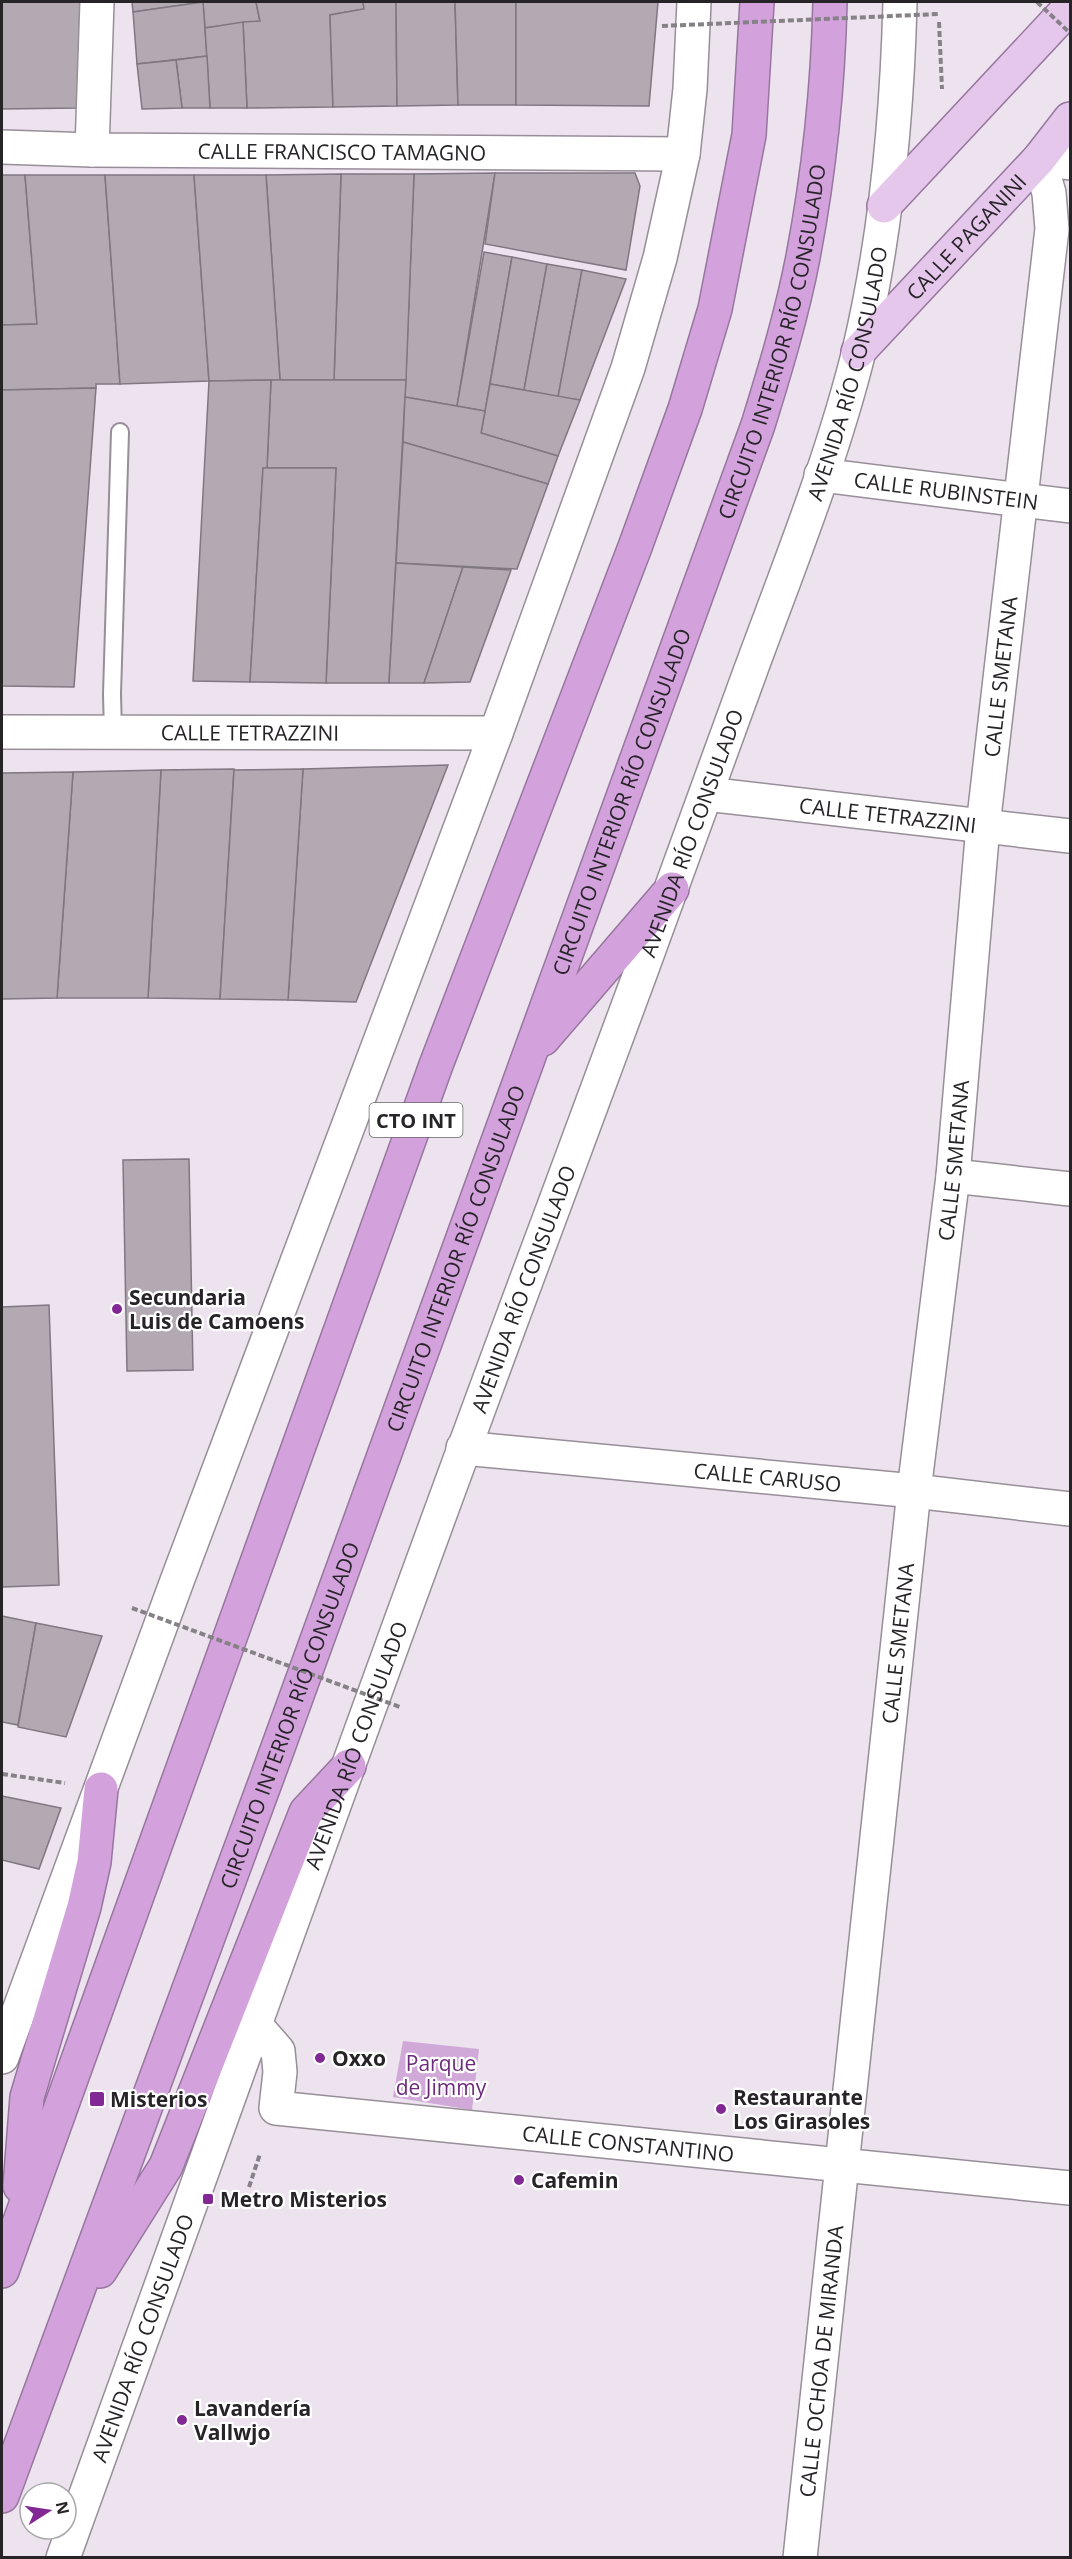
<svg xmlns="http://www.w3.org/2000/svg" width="1072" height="2559" font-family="'Open Sans',sans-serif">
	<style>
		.green { fill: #d1a9d9 }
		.building { fill: #b2a9b3; stroke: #7f7781; stroke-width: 1.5 }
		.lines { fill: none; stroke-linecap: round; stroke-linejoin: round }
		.service-casing { stroke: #978e98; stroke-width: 20 }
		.minor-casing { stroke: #978e98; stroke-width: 36 }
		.secondary-casing { stroke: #978e98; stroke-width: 36 }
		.primary-casing { stroke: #97769e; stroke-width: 36 }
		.motorway-casing { stroke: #97769e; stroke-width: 36 }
		.path { stroke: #868087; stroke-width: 4; stroke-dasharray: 6 3; stroke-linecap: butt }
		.service { stroke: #fff; stroke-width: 16 }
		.minor { stroke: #fff; stroke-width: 33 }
		.secondary { stroke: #fff; stroke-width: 33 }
		.primary { stroke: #e5c7eb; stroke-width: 33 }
		.motorway { stroke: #d3a2dd; stroke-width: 33 }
		.path-bridge { stroke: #868087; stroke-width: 4; stroke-dasharray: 6 3; stroke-linecap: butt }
		.poi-dot { fill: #822894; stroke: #fff; stroke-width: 2 }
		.labels { text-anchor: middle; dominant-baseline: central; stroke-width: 4.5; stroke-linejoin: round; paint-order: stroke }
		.shield { fill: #fff; stroke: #686668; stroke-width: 1.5 }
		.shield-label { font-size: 20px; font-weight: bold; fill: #272428 }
		.street-label { font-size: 21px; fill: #272428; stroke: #fff }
		.poi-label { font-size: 21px; font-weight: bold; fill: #272428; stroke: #fff; text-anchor: start }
		.park-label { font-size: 21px; fill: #6e2b7c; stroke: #fff }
	</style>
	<rect width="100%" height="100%" fill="#ece3ee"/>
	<polygon class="green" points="403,2041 479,2049 472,2110 393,2097"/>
	<g class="building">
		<polygon points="2,2 80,2 78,108 2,109"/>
		<polygon points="132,2 256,2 260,21 205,28 203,2 133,12"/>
		<polygon points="203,2 207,56 137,64 133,12"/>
		<polygon points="256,2 363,2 364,9 330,15 333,107 247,108 243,22 260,21"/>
		<polygon points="363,2 396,2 397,106 333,107 330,15 364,9"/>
		<polygon points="396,2 455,2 458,105 397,106"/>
		<polygon points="455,2 516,2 516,105 458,105"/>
		<polygon points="516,2 658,2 649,106 516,105"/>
		<polygon points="243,22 247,108 210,108 205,28"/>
		<polygon points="207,56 210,108 182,108 176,60"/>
		<polygon points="176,60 182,108 142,109 137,64"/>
		<polygon points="495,173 457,406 405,397 414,174"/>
		<polygon points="495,173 635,173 640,186 626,270 485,244"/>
		<polygon points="341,174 414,174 406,380 334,380"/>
		<polygon points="341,174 334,380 280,380 266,175"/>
		<polygon points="2,175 25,175 37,324 2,325"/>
		<polygon points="25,175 105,175 120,384 96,384 96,388 2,390 2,325 37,324"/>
		<polygon points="105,175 194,175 209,381 120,384"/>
		<polygon points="194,175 266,175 280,380 209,381"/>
		<polygon points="484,252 512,257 485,411 457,406"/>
		<polygon points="512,257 547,264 524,390 490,384"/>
		<polygon points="547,264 582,270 558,397 524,390"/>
		<polygon points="582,270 626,279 580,400 558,397"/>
		<polygon points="271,380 406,380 389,683 326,683 336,468 267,468"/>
		<polygon points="271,380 267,468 263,468 250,682 193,681 209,381"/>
		<polygon points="490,384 580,400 558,456 481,433"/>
		<polygon points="96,388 74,687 2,686 2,390"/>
		<polygon points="405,397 485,411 481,433 558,456 548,484 403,442"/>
		<polygon points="403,442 548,484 517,569 396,563"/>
		<polygon points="263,468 336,468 326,683 250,682"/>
		<polygon points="396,563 463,567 424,683 389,683"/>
		<polygon points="463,567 511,570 470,682 424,683"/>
		<polygon points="448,765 356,1002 288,1000 303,769"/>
		<polygon points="234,769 220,999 148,998 161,770"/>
		<polygon points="303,769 288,1000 220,999 234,770"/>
		<polygon points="161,770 148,998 57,998 73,772"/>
		<polygon points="73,772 57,998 2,999 2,773"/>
		<polygon points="189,1159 193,1370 127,1371 123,1160"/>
		<polygon points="49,1305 59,1585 2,1587 2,1307"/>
		<polygon points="2,1616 36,1623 18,1725 2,1722"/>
		<polygon points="36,1623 102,1636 66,1737 18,1727"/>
		<polygon points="2,1796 61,1808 39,1869 2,1860"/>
	</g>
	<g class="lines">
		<g class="service-casing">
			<polyline id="service" points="113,732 112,694 120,432"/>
		</g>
		<g class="minor-casing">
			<g id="minor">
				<path id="s1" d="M2,147L92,150L683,154"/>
				<polyline points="92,150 97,2"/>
				<path id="s2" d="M821,475L1070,506"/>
				<path id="s3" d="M2,732L496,733"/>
				<path id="s4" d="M706,794L1070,836"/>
				<polyline points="953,1176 1070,1189"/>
				<path id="s5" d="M463,1448L914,1491L1070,1509"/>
				<path id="s6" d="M255,2029L257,2027L278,2051L280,2072L276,2108L1070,2188"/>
				<path id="s7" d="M800,2558L914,1491L953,1176L983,826L1052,229L1049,193L1039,159L1070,163"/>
			</g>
		</g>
		<g class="secondary-casing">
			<g id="secondary">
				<polyline points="2,2057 177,1581 496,733 628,368 660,258 683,154 690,89 694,2"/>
				<path id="s8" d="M63,2558C226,2107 386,1655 554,1206C620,1028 686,851 750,672C789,566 832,460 859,351C886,237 897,119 900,2"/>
			</g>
		</g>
		<g class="primary-casing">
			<g id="primary">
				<polyline points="884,206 1070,7"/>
				<path id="s9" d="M858,352L1039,159L1070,119"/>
			</g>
		</g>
		<g class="motorway-casing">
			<g id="motorway">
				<polyline points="543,1039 672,889"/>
				<polyline points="20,2186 27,2097 84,1907 94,1862 101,1789"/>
				<polyline points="2,2271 436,1065 635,547 685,409 715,309 749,135 757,2"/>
				<polyline points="100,2271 166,2166 306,1812 349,1766"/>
				<path id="s10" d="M2,2496L276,1753L758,425C775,370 792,314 803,257C819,173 828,87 830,2"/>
			</g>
		</g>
		<g class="path">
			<polyline points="939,22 942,89"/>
			<polyline points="2,1774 65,1783"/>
			<polyline points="249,2187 260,2154"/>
		</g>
		<use href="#service" class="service"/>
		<use href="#minor" class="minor"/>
		<use href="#secondary" class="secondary"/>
		<use href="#primary" class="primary"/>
		<use href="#motorway" class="motorway"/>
		<g class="path-bridge">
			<polyline points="1037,2 1070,33"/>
			<polyline points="662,26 939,14"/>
			<polyline points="132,1608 400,1707"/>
		</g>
	</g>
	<g class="poi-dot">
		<circle cx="117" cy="1309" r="6"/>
		<circle cx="320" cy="2058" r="6"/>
		<rect x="89" y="2091" width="16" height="16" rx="3"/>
		<circle cx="721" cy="2109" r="6"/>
		<circle cx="519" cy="2180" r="6"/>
		<rect x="202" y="2193" width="12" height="12" rx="3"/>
		<circle cx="182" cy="2420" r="6"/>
	</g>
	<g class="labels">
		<rect class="shield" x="369.5" y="1103" width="93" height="34" rx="4.5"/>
		<g class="shield-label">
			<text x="416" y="1120">CTO INT</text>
		</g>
		<g class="street-label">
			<text stroke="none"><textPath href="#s1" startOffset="340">CALLE FRANCISCO TAMAGNO</textPath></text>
			<text stroke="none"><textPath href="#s9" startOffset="158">CALLE PAGANINI</textPath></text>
			<text stroke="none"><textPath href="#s10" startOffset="2289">CIRCUITO INTERIOR RÍO CONSULADO</textPath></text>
			<text stroke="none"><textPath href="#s8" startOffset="2322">AVENIDA RÍO CONSULADO</textPath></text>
			<text stroke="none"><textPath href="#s2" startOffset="126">CALLE RUBINSTEIN</textPath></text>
			<text stroke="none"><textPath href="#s7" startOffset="1892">CALLE SMETANA</textPath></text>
			<text stroke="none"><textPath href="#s3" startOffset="248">CALLE TETRAZZINI</textPath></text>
			<text stroke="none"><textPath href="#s10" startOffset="1804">CIRCUITO INTERIOR RÍO CONSULADO</textPath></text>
			<text stroke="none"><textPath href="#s4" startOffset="183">CALLE TETRAZZINI</textPath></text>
			<text stroke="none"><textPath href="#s8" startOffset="1836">AVENIDA RÍO CONSULADO</textPath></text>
			<text stroke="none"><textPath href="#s7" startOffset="1406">CALLE SMETANA</textPath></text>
			<text stroke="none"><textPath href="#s10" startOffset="1318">CIRCUITO INTERIOR RÍO CONSULADO</textPath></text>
			<text stroke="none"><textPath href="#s8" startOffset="1350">AVENIDA RÍO CONSULADO</textPath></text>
			<text stroke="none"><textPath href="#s5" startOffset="306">CALLE CARUSO</textPath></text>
			<text stroke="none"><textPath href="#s7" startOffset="920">CALLE SMETANA</textPath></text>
			<text stroke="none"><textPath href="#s10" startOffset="832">CIRCUITO INTERIOR RÍO CONSULADO</textPath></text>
			<text stroke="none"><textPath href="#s8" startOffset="864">AVENIDA RÍO CONSULADO</textPath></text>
			<text stroke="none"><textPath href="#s6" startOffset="446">CALLE CONSTANTINO</textPath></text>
			<text stroke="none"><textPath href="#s8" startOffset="234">AVENIDA RÍO CONSULADO</textPath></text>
			<text stroke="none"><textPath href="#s7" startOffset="198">CALLE OCHOA DE MIRANDA</textPath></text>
		</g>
		<g class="poi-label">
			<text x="129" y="1297">Secundaria<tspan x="129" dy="24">Luis de Camoens</tspan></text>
			<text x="332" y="2058">Oxxo</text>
			<text x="733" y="2097">Restaurante<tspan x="733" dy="24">Los Girasoles</tspan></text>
			<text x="110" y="2099">Misterios</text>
			<text x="531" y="2180">Cafemin</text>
			<text x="220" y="2199">Metro Misterios</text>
			<text x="194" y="2408">Lavandería<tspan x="194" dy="24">Vallwjo</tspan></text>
		</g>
		<g class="park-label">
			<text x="441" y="2063">Parque<tspan x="441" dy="24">de Jimmy</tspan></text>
		</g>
	</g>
	<rect width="1072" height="2559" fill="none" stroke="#272428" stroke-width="6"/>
	<g transform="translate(48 2511) rotate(78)"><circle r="28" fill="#ffffff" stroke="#a9a7a9" stroke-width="1.5"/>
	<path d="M0-4.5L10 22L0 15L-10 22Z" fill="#822894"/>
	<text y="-9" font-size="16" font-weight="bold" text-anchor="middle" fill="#272428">N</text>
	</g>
</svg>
